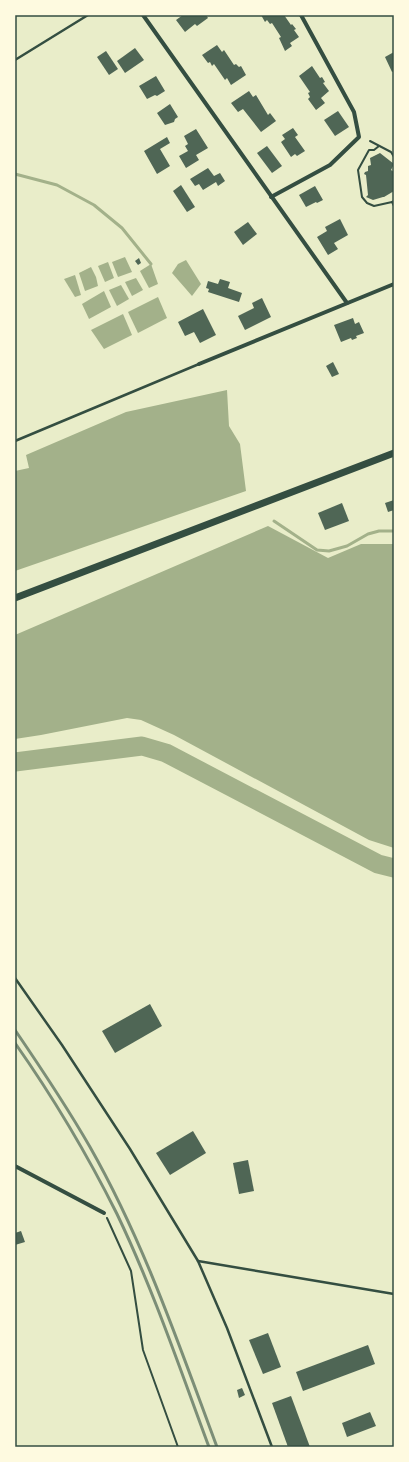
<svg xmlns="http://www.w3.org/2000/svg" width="409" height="1462" font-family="'Nunito Sans',sans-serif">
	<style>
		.water { fill: #a3b18a }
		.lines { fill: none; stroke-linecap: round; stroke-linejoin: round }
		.stream { stroke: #a3b18a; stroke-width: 3 }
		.river { stroke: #a3b18a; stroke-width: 19 }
		.building { fill: #4f6655 }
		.path { stroke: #344e41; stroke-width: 2 }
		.service { stroke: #344e41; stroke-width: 2.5 }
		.minor { stroke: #344e41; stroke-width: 4 }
		.secondary { stroke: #344e41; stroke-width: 7 }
		.rail { stroke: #7c8e77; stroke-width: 3 }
		.neatline { fill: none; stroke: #344e41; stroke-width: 1.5 }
	</style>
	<rect width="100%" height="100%" fill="#e9edc9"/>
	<g class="water">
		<polygon points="125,257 132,272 118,277 112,262"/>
		<polygon points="186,260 201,284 192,296 172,273 178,264"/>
		<polygon points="108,262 114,278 105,282 98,266"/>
		<polygon points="151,264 158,284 149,288 140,271"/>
		<polygon points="91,267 96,277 98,286 85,291 79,273"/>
		<polygon points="75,275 81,295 75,297 64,279"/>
		<polygon points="136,278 143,290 132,296 125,282"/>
		<polygon points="121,285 129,299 117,306 109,290"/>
		<polygon points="104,291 111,307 89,319 82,304"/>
		<polygon points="158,297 167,318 138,333 128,312"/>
		<polygon points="123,314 132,335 104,349 91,330"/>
		<polygon points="227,390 229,426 240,444 246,491 15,571 15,471 29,468 26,455 126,412"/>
		<polygon points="268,526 328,558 361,544 394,544 394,848 369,840 174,735 141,720 127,718 41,735 15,739 15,635"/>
	</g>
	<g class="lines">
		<g class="stream">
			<polyline points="15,174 57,185 94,205 122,228 151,264"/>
			<polyline points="274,521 317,550 329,551 347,546 368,534 379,531 394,531"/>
		</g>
		<polyline class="river" points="15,762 142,746 166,753 378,864 394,868"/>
	</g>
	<g class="building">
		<polygon points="183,15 206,15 208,18 197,26 195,24 185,32 176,20"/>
		<polygon points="261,15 284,15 291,25 292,24 296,29 294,30 299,37 290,43 292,46 285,51 279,38 281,37 272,23 270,24 267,20 265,22"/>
		<polygon points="217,45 222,52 224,50 234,65 236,64 239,67 241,66 246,75 231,85 227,78 225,80 214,64 212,66 210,62 208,63 202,55"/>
		<polygon points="135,48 144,60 125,73 117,61"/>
		<polygon points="106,51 118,69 109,75 97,57"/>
		<polygon points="394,52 394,71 392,72 385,57"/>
		<polygon points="312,66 320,78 322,77 325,82 323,83 329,91 321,98 325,103 316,110 308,99 310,97 308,93 310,92 299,76"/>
		<polygon points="156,76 165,91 157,96 155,95 147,99 139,86"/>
		<polygon points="249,91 253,97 256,95 268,115 270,113 276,121 261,132 243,109 238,112 231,103"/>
		<polygon points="170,104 178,117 175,119 174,122 165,125 157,113"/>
		<polygon points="338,111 349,127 335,136 324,120"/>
		<polygon points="293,128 298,135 295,137 305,151 297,156 295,154 291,157 281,142 285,139 282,135"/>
		<polygon points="196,129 208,148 196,155 199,160 186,168 179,156 188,151 185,146 188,144 184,136"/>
		<polygon points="167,137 170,143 160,149 170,166 157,174 144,151"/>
		<polygon points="267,146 282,166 272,173 257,153"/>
		<polygon points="380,153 394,164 391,170 394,172 394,191 384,197 383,197 373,200 366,197 368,195 366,175 364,174 365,172 368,171 368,166 371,165 370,158"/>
		<polygon points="208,168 214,176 220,173 225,181 218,186 216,182 203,190 199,184 195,186 190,179"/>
		<polygon points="181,185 195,207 187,212 173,191"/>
		<polygon points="315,186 323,200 317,203 316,202 306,207 299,195"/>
		<polygon points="340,219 348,235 334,243 338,249 328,255 317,237 327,231 325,227"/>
		<polygon points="248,222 257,234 243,245 234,232"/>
		<polygon points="139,258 141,263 138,265 135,261"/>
		<polygon points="220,279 230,282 228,288 242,293 239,302 208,292 209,289 206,288 208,281 218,284"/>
		<polygon points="262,298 271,317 245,330 238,316 254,308 252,303"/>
		<polygon points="203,309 216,335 200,343 194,332 185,336 178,322"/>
		<polygon points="353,318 355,324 359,322 364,333 356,336 357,338 352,340 351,338 341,342 334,325"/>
		<polygon points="333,362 339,374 332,377 326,366"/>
		<polygon points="394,500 394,510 388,512 385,503"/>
		<polygon points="342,503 349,521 325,530 318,513"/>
		<polygon points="150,1004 162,1026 115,1053 102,1031"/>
		<polygon points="193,1131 206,1153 170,1175 156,1153"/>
		<polygon points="248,1160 254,1191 239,1194 233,1163"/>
		<polygon points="21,1231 25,1242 15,1245 15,1233"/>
		<polygon points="268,1333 281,1367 263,1374 249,1340"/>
		<polygon points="368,1345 375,1364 303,1391 296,1372"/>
		<polygon points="242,1388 245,1395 239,1398 237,1390"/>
		<polygon points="291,1396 310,1447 288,1447 272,1403"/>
		<polygon points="370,1412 376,1426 347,1437 342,1423"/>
	</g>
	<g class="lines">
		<g class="path">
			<polyline points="370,141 391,152 394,157"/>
			<polyline points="379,146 374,150 369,150 358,170 362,197 367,203 374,206 392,202 394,201"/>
			<polyline points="392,202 394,206"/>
			<polyline points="107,1218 131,1271 143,1350 178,1447"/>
		</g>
		<g class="service">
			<polyline points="15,60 88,15"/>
			<polyline points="15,441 199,364"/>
			<polyline points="15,978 62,1045 130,1149 198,1261 227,1328 272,1447"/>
			<polyline points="198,1261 394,1294"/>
		</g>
		<g class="minor">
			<polyline points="143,15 347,303"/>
			<polyline points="271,197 330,165 359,137 354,112 301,15"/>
			<polyline points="199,364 394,284"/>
			<polyline points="15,1166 104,1213"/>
		</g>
		<polyline class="secondary" points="15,598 394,453"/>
		<g class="rail">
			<path d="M15,1030C41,1068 67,1107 90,1147C144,1242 179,1345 217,1447"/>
			<path d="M15,1043C53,1097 87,1154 117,1214C153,1289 180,1369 209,1447"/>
		</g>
	</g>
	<rect width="409" height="1462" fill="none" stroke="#fefae0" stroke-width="32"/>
	<rect x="16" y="16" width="377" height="1430" class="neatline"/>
</svg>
